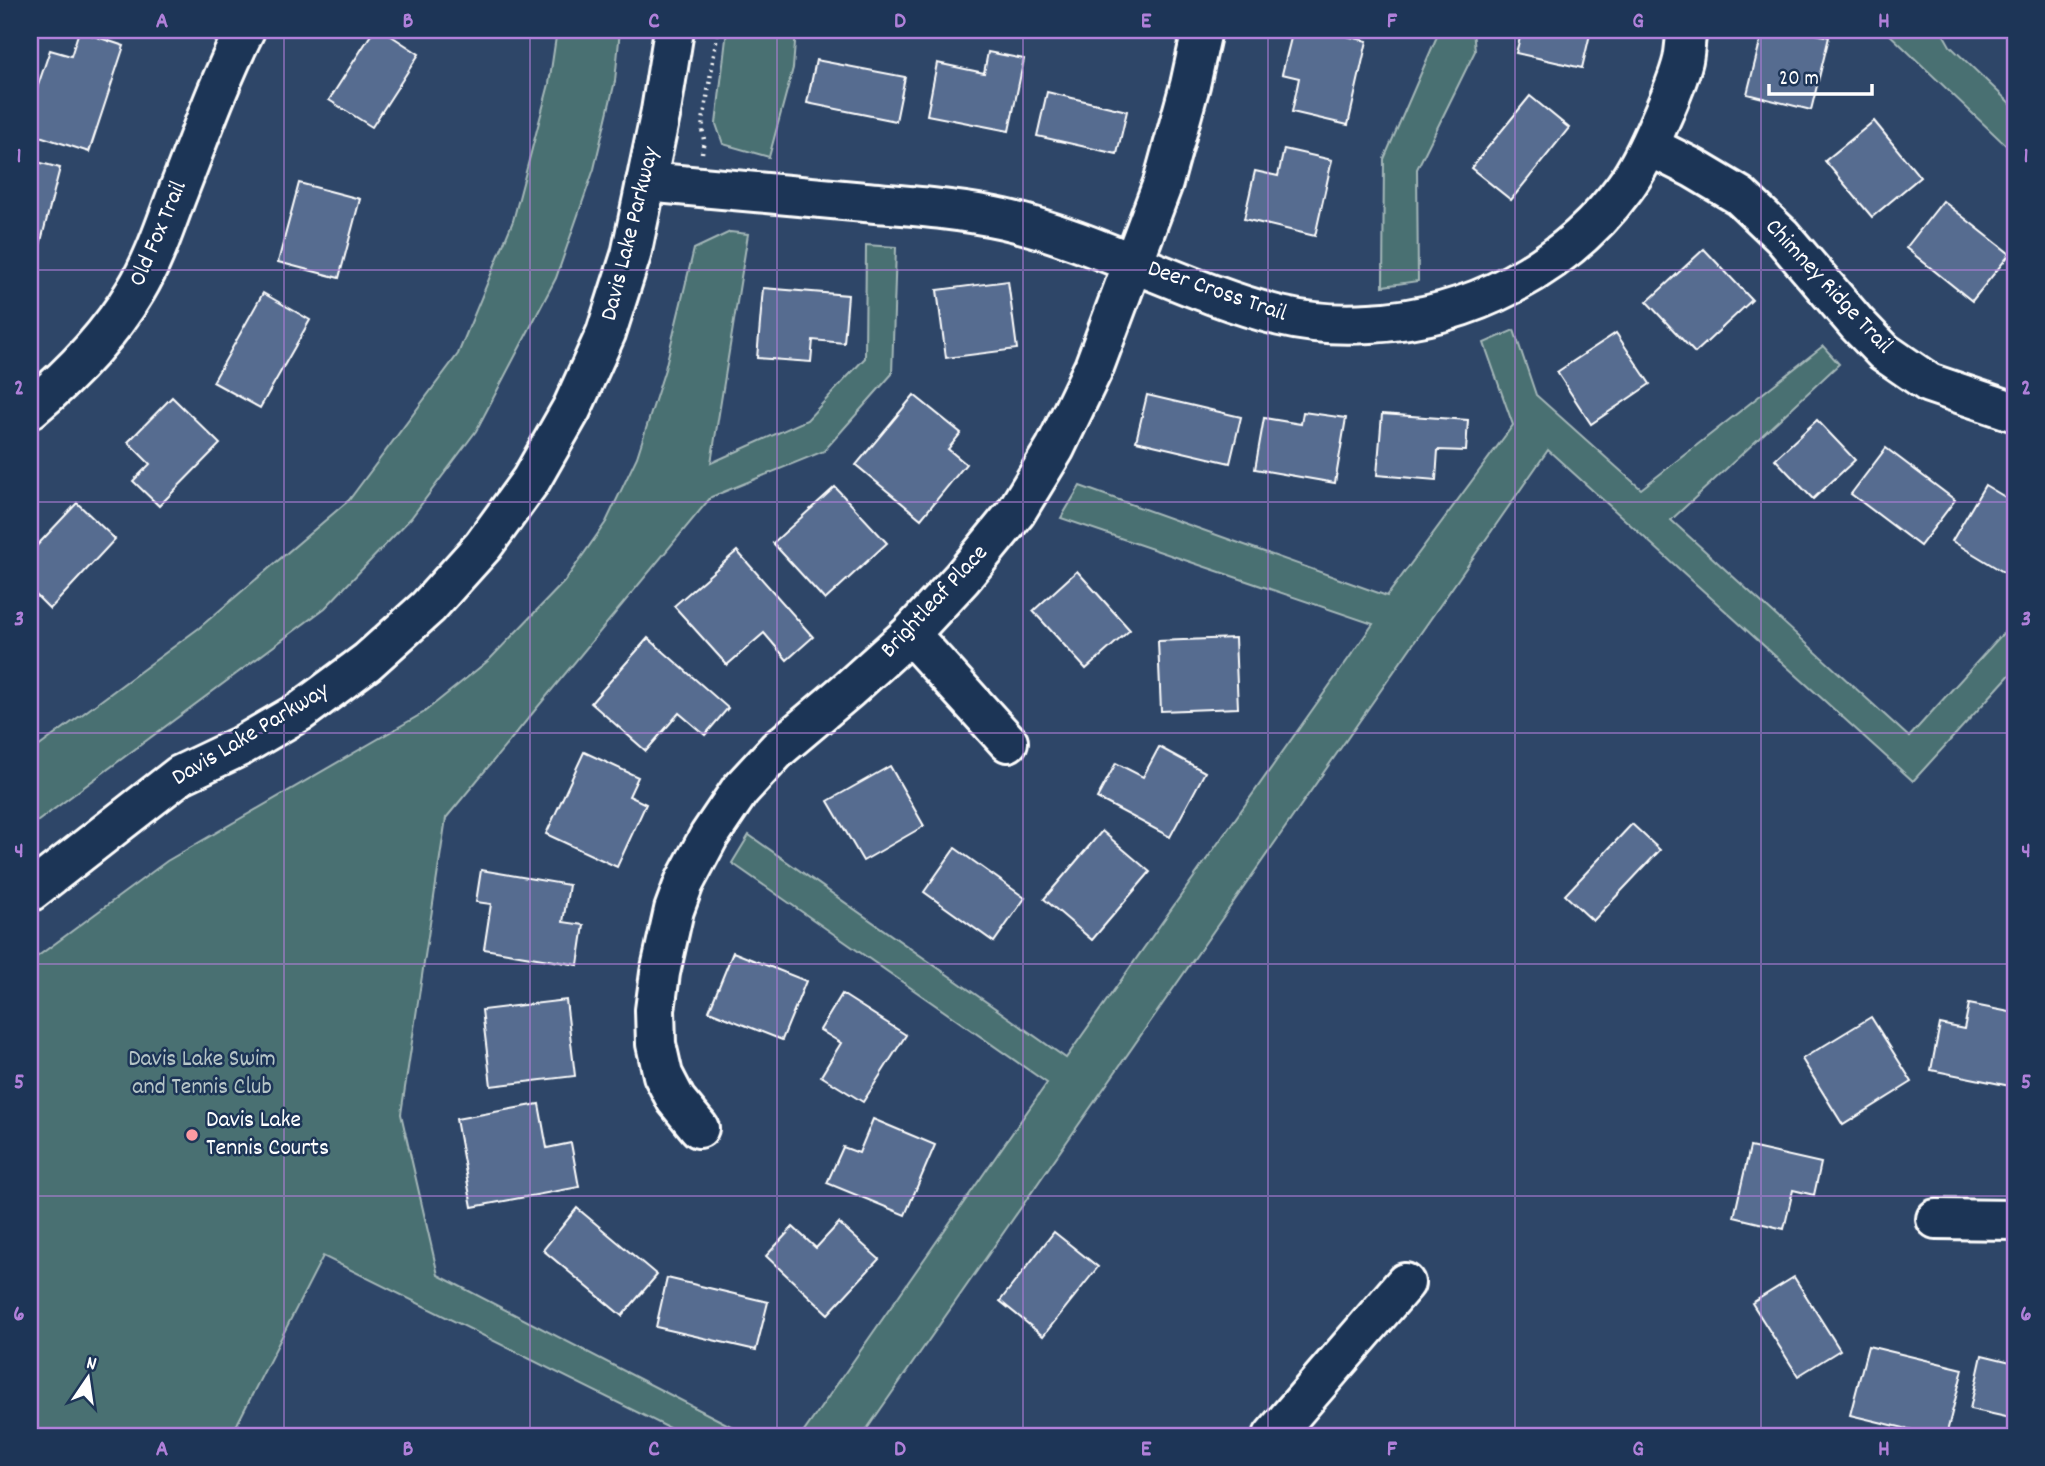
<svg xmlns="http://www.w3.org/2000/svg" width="2045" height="1466" font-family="Dekko,sans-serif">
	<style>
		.green { fill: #496f72; stroke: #a4b7b8; stroke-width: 2 }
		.building { fill: #576c90; stroke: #fff; stroke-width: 2 }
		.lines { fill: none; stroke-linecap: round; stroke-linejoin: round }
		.minor-casing { stroke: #fff; stroke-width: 44 }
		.path { stroke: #fff; stroke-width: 4.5; stroke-dasharray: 2 5; stroke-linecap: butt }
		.minor { stroke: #1d3557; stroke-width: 38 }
		.grid { fill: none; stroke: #b080d9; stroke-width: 2; stroke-opacity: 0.55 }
		.poi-dot { fill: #ff9aa2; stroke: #1d3557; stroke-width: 2.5 }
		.labels { text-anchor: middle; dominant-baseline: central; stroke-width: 5; stroke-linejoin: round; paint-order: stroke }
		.street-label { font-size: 24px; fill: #fff; stroke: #1d3557 }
		.park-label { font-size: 24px; fill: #b6c5c7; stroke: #1d3557 }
		.poi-label { font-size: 24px; fill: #fff; stroke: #1d3557; text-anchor: start }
		.neatline { fill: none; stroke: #b080d9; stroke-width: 2.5 }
		.grid-label { font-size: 23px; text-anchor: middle; font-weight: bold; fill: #b080d9 }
	</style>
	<rect width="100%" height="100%" fill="#2e4668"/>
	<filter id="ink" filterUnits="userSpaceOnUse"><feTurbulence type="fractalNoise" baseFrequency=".0143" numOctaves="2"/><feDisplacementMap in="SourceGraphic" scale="14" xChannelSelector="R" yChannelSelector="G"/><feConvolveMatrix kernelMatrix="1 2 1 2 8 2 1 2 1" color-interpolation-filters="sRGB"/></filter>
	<g filter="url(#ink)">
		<g class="green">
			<polygon points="557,30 620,30 615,81 594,169 556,278 476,431 411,518 325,608 30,827 30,753 199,628 349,500 458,354 513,221 549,84"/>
			<polygon points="727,30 796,30 793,68 769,157 723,144 716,124"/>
			<polygon points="1438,30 1473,30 1475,51 1417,169 1418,281 1383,286 1384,159 1438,34"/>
			<polygon points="1885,30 1941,30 1950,46 2015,108 2015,154"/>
			<polygon points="730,232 748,234 711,463 807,420 865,358 866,245 896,247 892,374 824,451 711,497 446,818 401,1114 438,1275 750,1436 685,1436 323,1256 231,1436 30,1436 30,962 167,861 423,713 489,660 564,582 606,522 637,457 665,369 694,249"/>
			<polygon points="1514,330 1536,395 1641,489 1823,346 1839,364 1671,520 1909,737 2015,620 2015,669 1913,781 1548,450 862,1436 801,1436 1047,1083 732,863 749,835 1066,1058 1373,624 1061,518 1080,486 1387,596 1513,425 1484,343"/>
		</g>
		<g class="building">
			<polygon points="374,30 382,30 419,54 372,127 329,100"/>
			<polygon points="1293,30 1320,30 1367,41 1348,125 1292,112 1299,78 1282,74"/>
			<polygon points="1522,30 1591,30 1582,68 1516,53"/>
			<polygon points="1763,30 1798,30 1829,37 1811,110 1747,94"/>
			<polygon points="79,31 124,46 89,152 30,133 30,109 50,50 71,56"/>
			<polygon points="988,52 1024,59 1009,131 927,115 937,63 984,73"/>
			<polygon points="816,60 905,77 896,121 807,103"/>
			<polygon points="1047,92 1127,111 1117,154 1037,136"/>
			<polygon points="1530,96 1569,128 1511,200 1471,168"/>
			<polygon points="1874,121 1920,177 1872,217 1825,161"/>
			<polygon points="1284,149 1332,160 1315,236 1244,219 1255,171 1278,176"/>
			<polygon points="30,160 60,168 40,245 30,243"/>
			<polygon points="299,183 360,199 339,278 278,262"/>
			<polygon points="1943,201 2010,254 1972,301 1906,248"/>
			<polygon points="1704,249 1752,300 1695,353 1647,302"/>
			<polygon points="1008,281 1017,349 946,358 937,290"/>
			<polygon points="763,288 848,295 844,343 813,340 811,362 757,358"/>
			<polygon points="263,293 310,320 260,408 213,382"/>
			<polygon points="1616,333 1650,384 1591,424 1557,372"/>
			<polygon points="914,395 961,433 948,449 966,464 921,519 856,465"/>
			<polygon points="1147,395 1241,417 1230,463 1136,441"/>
			<polygon points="172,397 220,444 159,506 133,481 150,464 128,442"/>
			<polygon points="1303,412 1346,418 1335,483 1255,469 1264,418 1301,424"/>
			<polygon points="1382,414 1468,420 1466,451 1438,450 1436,480 1377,475"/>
			<polygon points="1817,420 1855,460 1813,499 1775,459"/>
			<polygon points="1886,448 1955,500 1920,546 1851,494"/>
			<polygon points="1985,485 2015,503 2015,579 1952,541"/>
			<polygon points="835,487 887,543 825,600 773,543"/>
			<polygon points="77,503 115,539 50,609 30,589 30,553"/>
			<polygon points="737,551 813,637 787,660 764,633 727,665 674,606"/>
			<polygon points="1077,571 1130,630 1086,669 1033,611"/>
			<polygon points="648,638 728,708 705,735 679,713 646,751 591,703"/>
			<polygon points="1235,638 1238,708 1161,711 1158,641"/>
			<polygon points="1159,747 1205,772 1170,837 1097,798 1116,763 1143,777"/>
			<polygon points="584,752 638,777 629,796 646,804 617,867 546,834"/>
			<polygon points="890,766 924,826 863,861 828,801"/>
			<polygon points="1632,824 1660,850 1593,921 1565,895"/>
			<polygon points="1102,831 1150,872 1092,940 1044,899"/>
			<polygon points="955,848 1025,898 994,942 924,892"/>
			<polygon points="481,870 569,885 563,922 584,925 578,965 484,949 491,904 476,902"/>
			<polygon points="733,952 806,981 782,1040 709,1011"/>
			<polygon points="842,994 906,1035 863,1102 821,1076 841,1043 820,1030"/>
			<polygon points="566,1000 575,1076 491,1086 482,1010"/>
			<polygon points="1969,1004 2015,1013 2015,1087 1931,1070 1940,1024 1964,1029"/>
			<polygon points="1871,1017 1912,1082 1843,1125 1802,1059"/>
			<polygon points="539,1104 547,1148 571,1143 579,1187 472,1207 456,1119"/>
			<polygon points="873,1119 935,1145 905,1215 827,1183 843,1147 859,1153"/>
			<polygon points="1750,1147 1821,1163 1814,1195 1793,1190 1784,1229 1734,1217"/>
			<polygon points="577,1208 657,1275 622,1316 543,1250"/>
			<polygon points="839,1223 879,1259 828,1314 766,1256 793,1227 816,1248"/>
			<polygon points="1054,1232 1098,1267 1043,1336 1000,1301"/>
			<polygon points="1794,1277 1840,1350 1798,1376 1752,1303"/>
			<polygon points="667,1278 768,1302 756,1350 656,1327"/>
			<polygon points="1868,1346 1963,1369 1946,1436 1937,1436 1850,1415"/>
			<polygon points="1982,1355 2015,1363 2015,1419 1970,1409"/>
		</g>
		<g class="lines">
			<g class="minor-casing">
				<g id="minor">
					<polyline points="1649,146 1693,168 1740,196 1782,236 1857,324 1884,352 1929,383 2015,412"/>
					<path d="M646,182C719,189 792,195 865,202C911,206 959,209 1004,219C1099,241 1185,292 1280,316C1309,323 1340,325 1370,323C1470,318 1565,269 1625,187C1639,168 1650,144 1659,123C1668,103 1678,81 1683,60C1685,50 1685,40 1687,30"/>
					<path d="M30,409C71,375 108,337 136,290C153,262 164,229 176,197C198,141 218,84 245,30"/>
					<polyline points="910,634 1008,742"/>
					<polyline points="30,892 180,775 241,746 301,711 367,662 428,607 483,546 531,480 572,408 606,333 631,255 661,111 674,30"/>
					<polyline points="699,1128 676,1100 663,1075 656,1044 655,1010 660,973 674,910 684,883 709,836 740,790 778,749 849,689 910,634 962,578 1016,512 1055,448 1094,367 1163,183 1190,85 1202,30"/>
					<polyline points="1936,1219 2015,1220"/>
					<polyline points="1273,1436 1405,1283"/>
				</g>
			</g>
			<polyline class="path" points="702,153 704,140 702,128 718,30"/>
			<use href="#minor" class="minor"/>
		</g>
	</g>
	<path class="grid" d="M284,30V1436M530,30V1436M777,30V1436M1023,30V1436M1268,30V1436M1515,30V1436M1761,30V1436M30,270H2015M30,502H2015M30,733H2015M30,964H2015M30,1196H2015"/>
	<circle class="poi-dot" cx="192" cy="1135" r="7"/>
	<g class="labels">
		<g class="street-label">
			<text transform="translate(159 234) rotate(-67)">Old Fox Trail</text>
			<text transform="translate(631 234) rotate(-76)">Davis Lake Parkway</text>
			<text transform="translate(1828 287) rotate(47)">Chimney Ridge Trail</text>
			<text transform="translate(1217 292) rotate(19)">Deer Cross Trail</text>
			<text transform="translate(935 602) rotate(-47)">Brightleaf Place</text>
			<text transform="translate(251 735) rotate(-31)">Davis Lake Parkway</text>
		</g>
		<g class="park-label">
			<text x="202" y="1060">Davis Lake Swim<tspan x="202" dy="28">and Tennis Club</tspan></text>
		</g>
		<g class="poi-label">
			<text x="206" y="1121">Davis Lake<tspan x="206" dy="28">Tennis Courts</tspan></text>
		</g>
	</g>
	<rect width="2045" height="1466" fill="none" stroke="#1d3557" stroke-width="77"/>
	<g transform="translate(88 1378) rotate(13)" stroke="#1d3557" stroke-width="5" paint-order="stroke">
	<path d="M0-5L12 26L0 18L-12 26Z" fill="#ffffff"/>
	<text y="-10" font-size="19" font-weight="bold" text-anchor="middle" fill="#ffffff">N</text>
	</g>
	<path d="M1769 84v10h103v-10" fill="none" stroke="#ffffff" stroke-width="3.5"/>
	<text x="1779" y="84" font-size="21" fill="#ffffff" stroke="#1d3557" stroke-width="5" paint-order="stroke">20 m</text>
	<rect x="38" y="38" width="1969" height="1390" class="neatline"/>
	<g class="grid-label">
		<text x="162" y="27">A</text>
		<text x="408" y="27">B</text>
		<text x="654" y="27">C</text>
		<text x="900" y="27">D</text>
		<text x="1146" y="27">E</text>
		<text x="1392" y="27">F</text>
		<text x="1638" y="27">G</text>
		<text x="1884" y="27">H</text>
		<text x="19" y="162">1</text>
		<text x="2026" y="162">1</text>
		<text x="19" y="394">2</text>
		<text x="2026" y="394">2</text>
		<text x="19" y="625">3</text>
		<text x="2026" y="625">3</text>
		<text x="19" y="857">4</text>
		<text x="2026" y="857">4</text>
		<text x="19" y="1088">5</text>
		<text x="2026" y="1088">5</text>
		<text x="19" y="1320">6</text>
		<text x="2026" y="1320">6</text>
		<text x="162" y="1455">A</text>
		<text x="408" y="1455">B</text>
		<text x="654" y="1455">C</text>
		<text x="900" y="1455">D</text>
		<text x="1146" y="1455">E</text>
		<text x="1392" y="1455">F</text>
		<text x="1638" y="1455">G</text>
		<text x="1884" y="1455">H</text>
	</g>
</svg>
